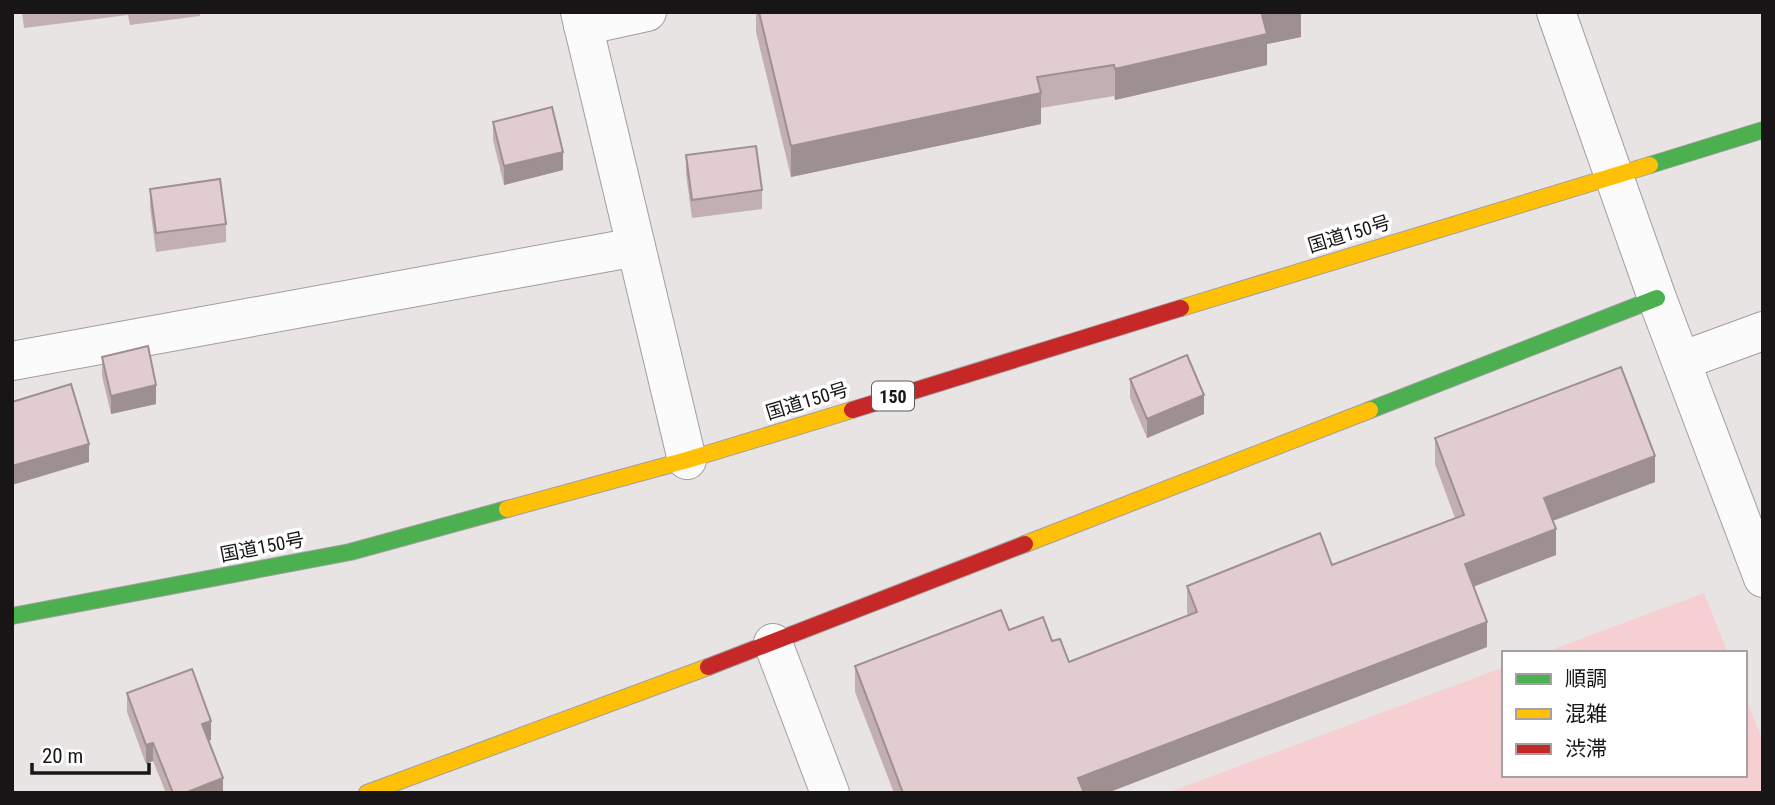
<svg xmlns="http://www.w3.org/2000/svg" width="1775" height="805" font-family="'Roboto Condensed','Noto Sans JP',sans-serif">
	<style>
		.green { fill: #f5cfd2 }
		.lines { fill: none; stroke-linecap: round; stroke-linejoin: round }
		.street-casing { stroke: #a29e9f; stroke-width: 40 }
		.fast-casing { stroke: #a29e9f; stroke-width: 18 }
		.slow-casing { stroke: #a29e9f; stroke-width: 18 }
		.jam-casing { stroke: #a29e9f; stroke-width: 18 }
		.street { stroke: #fcfbfb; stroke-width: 38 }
		.fast { stroke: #4caf50; stroke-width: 16 }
		.slow { stroke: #ffc107; stroke-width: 16 }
		.jam { stroke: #c62828; stroke-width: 16 }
		.wall { fill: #c2afb2 }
		.shaded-wall { fill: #9e8f91 }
		.building { fill: #e1cccf; stroke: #9e8f91; stroke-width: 2 }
		.labels { text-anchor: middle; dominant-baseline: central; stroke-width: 7; stroke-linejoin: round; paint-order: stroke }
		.shield { fill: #fff; stroke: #5d5b5c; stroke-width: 2 }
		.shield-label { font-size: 18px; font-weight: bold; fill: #181516 }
		.street-label { font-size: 19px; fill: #181516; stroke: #fff }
	</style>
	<rect width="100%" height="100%" fill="#e9e4e4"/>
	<g class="green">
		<polygon points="1704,593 1728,653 1543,653"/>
		<polygon points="1504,667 1504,775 1745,775 1745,696 1763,741 1763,793 1167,793"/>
	</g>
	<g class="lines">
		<g class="street-casing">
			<g id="street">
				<polyline points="580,12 687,460"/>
				<polyline points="1556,12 1657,298 1763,578"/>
				<polyline points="583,26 647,12"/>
				<polyline points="12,361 636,247"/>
				<polyline points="1681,361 1763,331"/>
				<polyline points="773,643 830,793"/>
			</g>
		</g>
		<g class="fast-casing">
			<g id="fast">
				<polyline points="1650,165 1763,130"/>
				<polyline points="1370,410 1657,298"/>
				<polyline points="12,616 350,552 507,509"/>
			</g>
		</g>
		<g class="slow-casing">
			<g id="slow">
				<polyline points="1181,308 1650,165"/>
				<polyline points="507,509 687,460 852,410"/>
				<polyline points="1025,544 1370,410"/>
				<polyline points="367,793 708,667"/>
			</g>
		</g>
		<g class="jam-casing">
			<g id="jam">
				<polyline points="852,410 1181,308"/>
				<polyline points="708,667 1025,544"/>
			</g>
		</g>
		<use href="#street" class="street"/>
		<use href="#fast" class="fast"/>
		<use href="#slow" class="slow"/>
		<use href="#jam" class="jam"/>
	</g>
	<g class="wall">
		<polygon points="22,12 200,12 200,16 130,25 128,15 24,28"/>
		<polygon points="756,12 1301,12 1301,37 1267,44 1267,65 1115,100 1114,96 1041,108 1041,124 791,177 756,32"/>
		<polygon points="493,122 563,170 504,185 493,140"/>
		<polygon points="686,155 762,190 762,209 692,218 686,174"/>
		<polygon points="150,189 226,224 226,242 156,252 150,207"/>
		<polygon points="102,357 156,404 111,414 102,376"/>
		<polygon points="1130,379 1204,414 1147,438 1130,398"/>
		<polygon points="1435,438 1655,482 1553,521 1556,555 1474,586 1487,647 1107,793 894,793 855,692 855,666 1009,630 1052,641 1069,662 1188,615 1187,612 1187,586 1332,565 1455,518 1435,464"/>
		<polygon points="127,693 211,740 208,741 223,793 166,793 153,761 146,764 127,712"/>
	</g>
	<g class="shaded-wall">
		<polygon points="1272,12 1301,12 1301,37 1267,44 1267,65 1115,100 1115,69 1262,15"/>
		<polygon points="1041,93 1041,124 791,177 791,146"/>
		<polygon points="563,152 563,170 504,185 504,166"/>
		<polygon points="156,385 156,404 111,414 111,396"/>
		<polygon points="1204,395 1204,414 1147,438 1147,419"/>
		<polygon points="89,444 89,462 12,485 12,466"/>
		<polygon points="1655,456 1655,482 1544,524 1544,498"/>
		<polygon points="1556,529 1556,555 1465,590 1465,564"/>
		<polygon points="1487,622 1487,647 1107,793 1078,793 1078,778"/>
		<polygon points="211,721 211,740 202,743 202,724"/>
		<polygon points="153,743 153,761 146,764 146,745"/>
		<polygon points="223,778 223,793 185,793"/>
	</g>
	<g class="building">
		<polygon points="759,12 1272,12 1262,15 1267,34 1115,69 1114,65 1037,77 1041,93 791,146"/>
		<polygon points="552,107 563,152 504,166 493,122"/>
		<polygon points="756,146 762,190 692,200 686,155"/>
		<polygon points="220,179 226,224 156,233 150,189"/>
		<polygon points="148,346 156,385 111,396 102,357"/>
		<polygon points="1187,355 1204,395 1147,419 1130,379"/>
		<polygon points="1621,367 1655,456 1544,498 1556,529 1465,564 1487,622 1078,778 1084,793 903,793 855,666 1001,610 1009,630 1043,617 1052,641 1060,639 1069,662 1197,612 1187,586 1320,533 1332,565 1464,515 1435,438"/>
		<polygon points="71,384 89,444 12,466 12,402"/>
		<polygon points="192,669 211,721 202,724 223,778 185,793 173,793 153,743 146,745 127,693"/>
	</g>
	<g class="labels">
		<rect class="shield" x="872" y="381.5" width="42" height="29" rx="5"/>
		<g class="shield-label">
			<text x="893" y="396">150</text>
		</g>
		<g class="street-label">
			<text transform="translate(1349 234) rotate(-17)">国道150号</text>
			<text transform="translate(807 401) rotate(-17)">国道150号</text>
			<text transform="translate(262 547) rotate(-11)">国道150号</text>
		</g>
	</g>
	<rect width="1775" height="805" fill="none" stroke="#181516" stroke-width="28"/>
	<rect x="1502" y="651" width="245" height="126" fill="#ffffff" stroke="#a3a1a2" stroke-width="2"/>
	<rect x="1516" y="674" width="35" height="10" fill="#4caf50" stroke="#a3a1a2" stroke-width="2"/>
	<text x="1565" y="686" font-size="21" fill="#181516">順調</text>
	<rect x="1516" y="709" width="35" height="10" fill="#ffc107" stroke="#a3a1a2" stroke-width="2"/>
	<text x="1565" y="721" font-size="21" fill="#181516">混雑</text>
	<rect x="1516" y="744" width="35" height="10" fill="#c62828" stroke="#a3a1a2" stroke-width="2"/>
	<text x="1565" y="756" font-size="21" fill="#181516">渋滞</text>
	<path d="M32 763v10h117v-10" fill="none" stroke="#181516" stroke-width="3.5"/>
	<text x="42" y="763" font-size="21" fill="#181516" stroke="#ffffff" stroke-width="5" paint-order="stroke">20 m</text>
</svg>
